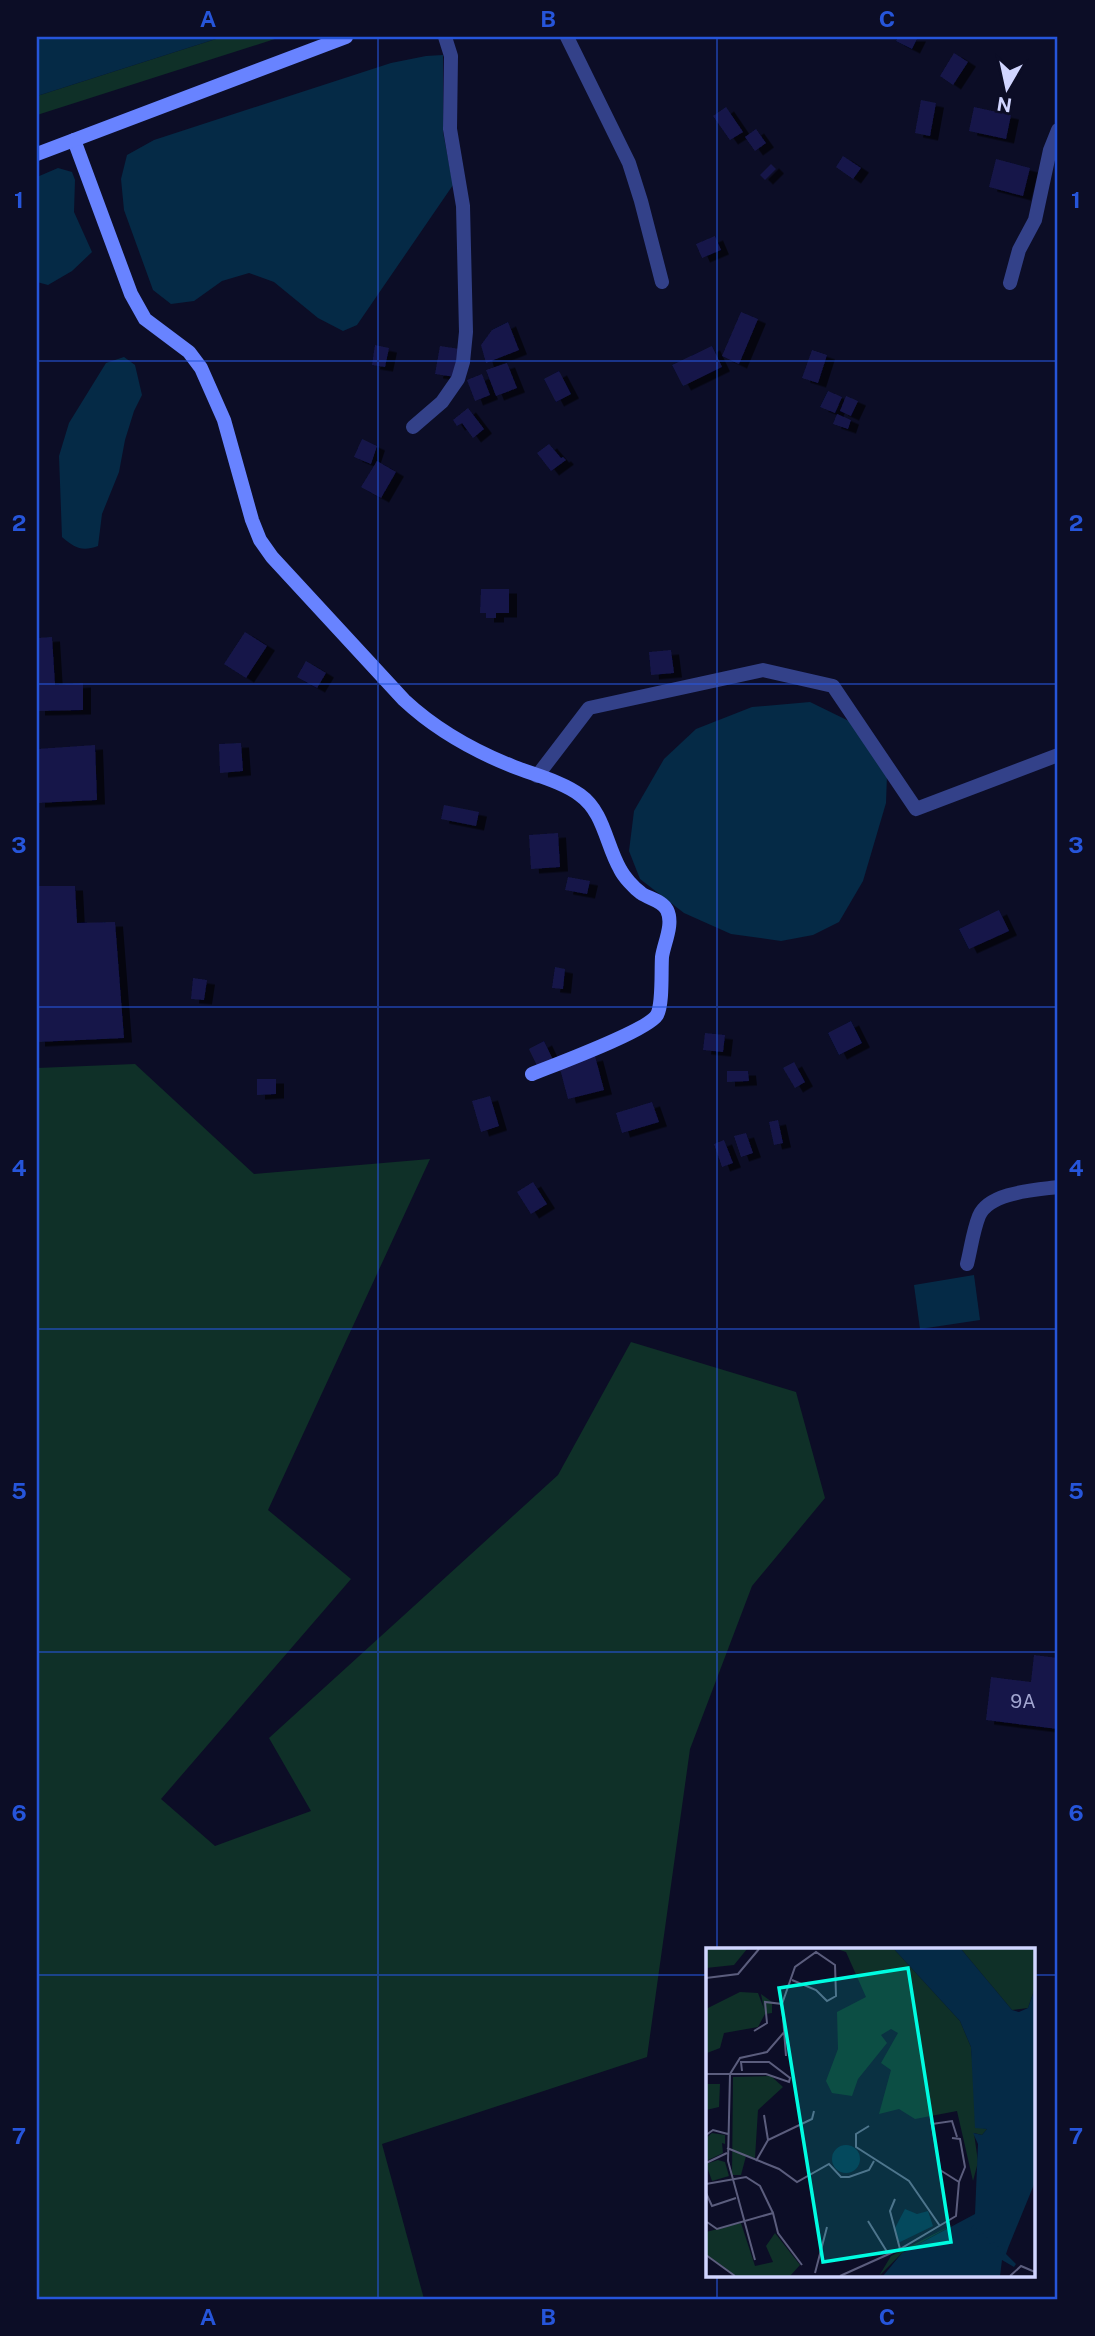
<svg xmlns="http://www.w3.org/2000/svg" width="1095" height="2336" font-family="'Public Sans',sans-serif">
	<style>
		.green { fill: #0f3028 }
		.water { fill: #052a46 }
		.building { fill: #161748; filter: url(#shadow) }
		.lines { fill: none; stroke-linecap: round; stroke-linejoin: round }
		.street { stroke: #334189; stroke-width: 14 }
		.secondary { stroke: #6883ff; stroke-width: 14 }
		.grid { fill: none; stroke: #2655da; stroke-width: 2; stroke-opacity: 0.55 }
		.labels { text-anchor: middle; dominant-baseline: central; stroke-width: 5; stroke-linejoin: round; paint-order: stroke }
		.number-label { font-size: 19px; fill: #a2a6d1 }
		.inset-river { fill: none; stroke: #052a46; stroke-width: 3.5 }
		.inset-road { fill: none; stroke: #5b5d7d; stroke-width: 2 }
		.view { fill: #00fce1; fill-opacity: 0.15; stroke: #00fce1; stroke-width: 3.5 }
		.inset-edge { fill: none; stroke: #d1d5ff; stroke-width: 3.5 }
		.neatline { fill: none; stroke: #2655da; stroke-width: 2.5 }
		.grid-label { font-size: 23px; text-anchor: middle; font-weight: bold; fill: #2655da }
	</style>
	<defs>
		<filter id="shadow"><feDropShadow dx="8" dy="4.5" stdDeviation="0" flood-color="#0009"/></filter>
	</defs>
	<rect width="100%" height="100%" fill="#0c0d26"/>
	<g class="green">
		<polygon points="222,37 281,37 37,115 37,96"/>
		<polygon points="135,1064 254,1174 430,1159 268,1510 351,1579 161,1799 215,1846 311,1811 269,1738 558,1475 631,1342 796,1392 825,1498 752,1586 690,1749 647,2057 382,2144 424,2299 37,2299 37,1068"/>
	</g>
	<g class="water">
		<polygon points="37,37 222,37 37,96"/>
		<polygon points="443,55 443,132 453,185 357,325 343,331 318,318 274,282 249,273 222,281 194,301 171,304 153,290 124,210 121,179 127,155 154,140 391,63 426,56"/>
		<polygon points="58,168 72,172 75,180 74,212 92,252 72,271 48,285 37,282 37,177"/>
		<path d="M124,357L135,365L142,395L134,411L125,440L119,472L102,514L98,546C82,552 75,548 62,537L59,456L69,423L106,363Z"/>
		<polygon points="810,702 853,723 887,775 886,803 863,881 839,922 813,935 781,941 731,934 684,913 640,879 629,851 634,811 664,759 696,729 752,707"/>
		<polygon points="974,1275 980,1320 920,1329 914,1285"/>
	</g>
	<g class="building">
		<polygon points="898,37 918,37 912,49 896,41"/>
		<polygon points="954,53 968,62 953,85 940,76"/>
		<polygon points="921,100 936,103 930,136 915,133"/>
		<polygon points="726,107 743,132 730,140 713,116"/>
		<polygon points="974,107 1011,115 1006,139 969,131"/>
		<polygon points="756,129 766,143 755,151 745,137"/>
		<polygon points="843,156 861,168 853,179 836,167"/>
		<polygon points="996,159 1030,168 1023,196 989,187"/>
		<polygon points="771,164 776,169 765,180 760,175"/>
		<polygon points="715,236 721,250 702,258 696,244"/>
		<polygon points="741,312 758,319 739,364 722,356"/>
		<polygon points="508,322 519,350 486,363 481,345 492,330"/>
		<polygon points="375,345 389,348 385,367 372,365"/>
		<polygon points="440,346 460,349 455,377 435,374"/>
		<polygon points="712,346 722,367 683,386 672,365"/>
		<polygon points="812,350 827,355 818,383 802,378"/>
		<polygon points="507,363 517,388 496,396 486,370"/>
		<polygon points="559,371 571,394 556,402 544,379"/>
		<polygon points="482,374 490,395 475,401 467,380"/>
		<polygon points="828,391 842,397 835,413 820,407"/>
		<polygon points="846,396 858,401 851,416 840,411"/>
		<polygon points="468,408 484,429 473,438 462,423 457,426 453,420"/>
		<polygon points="837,414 851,420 848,429 833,424"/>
		<polygon points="362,439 377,446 371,464 354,457"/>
		<polygon points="549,444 561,458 563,457 566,460 551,471 537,453"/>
		<polygon points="377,461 396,472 381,498 361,487"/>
		<polygon points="481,589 509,589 509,613 496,613 496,618 486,618 486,613 480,613"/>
		<polygon points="245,632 267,646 246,678 224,664"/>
		<polygon points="52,637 55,685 83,683 83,710 37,711 37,638"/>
		<polygon points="671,650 674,673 651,675 649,652"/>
		<polygon points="306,661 326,673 317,688 297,677"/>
		<polygon points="241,743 243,771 220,773 219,744"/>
		<polygon points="95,745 97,800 37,803 37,749"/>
		<polygon points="444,805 479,812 476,826 441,819"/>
		<polygon points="558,833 560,867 531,869 529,835"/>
		<polygon points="568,877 590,881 587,894 565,890"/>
		<polygon points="37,886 75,886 77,923 115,922 124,1038 37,1042"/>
		<polygon points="999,910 1009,931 969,949 959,929"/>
		<polygon points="555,967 565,969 563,989 552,988"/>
		<polygon points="193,978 207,980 204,1000 191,999"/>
		<polygon points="851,1021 862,1043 839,1055 828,1033"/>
		<polygon points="705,1033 725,1035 723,1052 703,1050"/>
		<polygon points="544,1041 553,1060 538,1068 529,1049"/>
		<polygon points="595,1056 604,1090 568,1099 559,1065"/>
		<polygon points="794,1062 805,1082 795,1088 783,1068"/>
		<polygon points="727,1071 748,1071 749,1081 727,1082"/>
		<polygon points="257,1079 276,1079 276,1094 257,1095"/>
		<polygon points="490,1096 499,1126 481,1132 472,1101"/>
		<polygon points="652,1102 659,1122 622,1133 616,1113"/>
		<polygon points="778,1120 783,1143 774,1145 769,1122"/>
		<polygon points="746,1133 753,1153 741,1157 734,1136"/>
		<polygon points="724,1140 733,1163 722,1167 714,1144"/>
		<polygon points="533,1182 547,1204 531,1214 517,1192"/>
		<polygon points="1034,1655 1058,1658 1058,1729 986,1720 991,1677 1031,1682"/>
	</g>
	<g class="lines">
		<g class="street">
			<polyline points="567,37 629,163 641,201 662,282"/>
			<polyline points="1010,283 1019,250 1035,220 1050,150 1058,130"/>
			<polyline points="413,427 442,402 458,379 463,362 466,332 463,206 450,129 451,56 445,37"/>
			<polyline points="537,776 589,708 763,670 833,686 916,809 1058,755"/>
			<path d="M967,1264C971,1248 973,1231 979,1216C989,1192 1036,1190 1058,1187"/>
		</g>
		<g class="secondary">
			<path d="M74,140L131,294L145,319L189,352L201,368L224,420L252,520L260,540L272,557L404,700C435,729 472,750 512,766C534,775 561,781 580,795C604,812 606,845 620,869C624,877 634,888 641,893C649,899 662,900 667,910C674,924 664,943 662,957C661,972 663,1004 657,1015C647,1031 554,1065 532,1074"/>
			<polyline points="37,154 346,37"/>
		</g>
	</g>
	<path class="grid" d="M378,37V2299M717,37V1949M37,361H1058M37,684H1058M37,1007H1058M37,1329H1058M37,1652H1058M37,1975H708M1034,1975H1058M717,2275V2299"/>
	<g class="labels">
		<g class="number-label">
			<text x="1023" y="1701">9A</text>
		</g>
	</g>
	<g transform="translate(706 1948)">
		<rect width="329" height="329" fill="#0c0d26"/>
		<path d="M0,1H41L28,17L0,20ZM131,1H188L254,73L265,99L272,179L281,181L276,187L268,185L272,214L267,233L251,163L209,171L193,161L173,166L185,122L175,115L192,85L185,81L175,87L181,95L152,131L146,148L126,145L120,133L132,101L131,64L160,49L140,4ZM255,1H329V40L322,60L306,62ZM34,44L52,45L58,61L55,46L66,54V65L59,66L52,79L18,85L14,100L1,105L0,122V61ZM65,128L77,139L52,162L49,210L40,208L35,227H26L27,129ZM0,136H14L13,159L0,162ZM6,185L19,187V196L16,195L17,205L0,213V190ZM12,212L19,214L23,228L6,233L0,216ZM35,275L49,318L67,314L60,298L69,285L94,317L84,328H30L0,306V284ZM250,275L196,305L173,328L185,308Z" fill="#0f3028"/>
		<path d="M188,1H255L306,62L313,64L322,60L329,40V234L302,300L300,306L310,316L308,319L296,312L294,328H177L196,305L269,266L272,196L267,185L276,187L281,181L269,180L265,99L254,73ZM126 211a14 14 0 1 1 28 0a14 14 0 1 1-28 0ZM199,261L211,266L222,263L227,278L192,295L189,280Z" fill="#052a46"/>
		<path class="inset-river" d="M266,279L299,306"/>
		<path class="inset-road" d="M0,30L32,26L53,1M76,56L89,19L110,4L129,17L130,48L121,53L110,42L86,32M48,83L61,75L59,54L76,56L80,108M0,126H60L83,134L84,130L63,114H35L36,123M58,167L62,192M225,172L234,222L253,234M226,176L246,173L251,189M163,178L150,186V199L203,233L234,278M0,187L7,182L22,186M21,200L73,221L91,234L123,216L135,229H143L163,222L168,213M50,213L62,192L106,171L108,163M0,215L21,205M0,236L40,229L54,238L67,265M0,245L6,258L30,250M189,251L184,263L194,301M162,273L183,307M1,274L11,281L67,265L72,285L96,317M0,307L29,328M49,312L22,213L24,126L34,110L61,104L80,82M109,325L121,279M134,328L194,301L250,268L253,234L259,219L254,191L246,190M304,328L315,318L329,324"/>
		<path class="view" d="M202,20L245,294L117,314L73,40Z"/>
		<rect width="329" height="329" class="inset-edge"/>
	</g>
	<rect width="1095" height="2336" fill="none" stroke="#0c0d26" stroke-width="77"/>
	<g transform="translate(1007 88) rotate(189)" stroke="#0c0d26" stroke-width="5" paint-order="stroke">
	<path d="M0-5L12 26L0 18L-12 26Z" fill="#d1d5ff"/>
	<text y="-10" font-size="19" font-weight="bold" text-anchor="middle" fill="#d1d5ff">N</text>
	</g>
	<rect x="38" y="38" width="1018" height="2260" class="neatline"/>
	<g class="grid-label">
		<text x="208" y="27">A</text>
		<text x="548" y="27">B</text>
		<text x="887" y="27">C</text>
		<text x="19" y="208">1</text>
		<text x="1076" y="208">1</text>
		<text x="19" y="531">2</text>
		<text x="1076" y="531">2</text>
		<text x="19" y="853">3</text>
		<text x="1076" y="853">3</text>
		<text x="19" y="1176">4</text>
		<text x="1076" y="1176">4</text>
		<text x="19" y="1499">5</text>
		<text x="1076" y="1499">5</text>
		<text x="19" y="1821">6</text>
		<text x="1076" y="1821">6</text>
		<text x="19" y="2144">7</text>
		<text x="1076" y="2144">7</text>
		<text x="208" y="2325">A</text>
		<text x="548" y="2325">B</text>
		<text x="887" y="2325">C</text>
	</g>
</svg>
